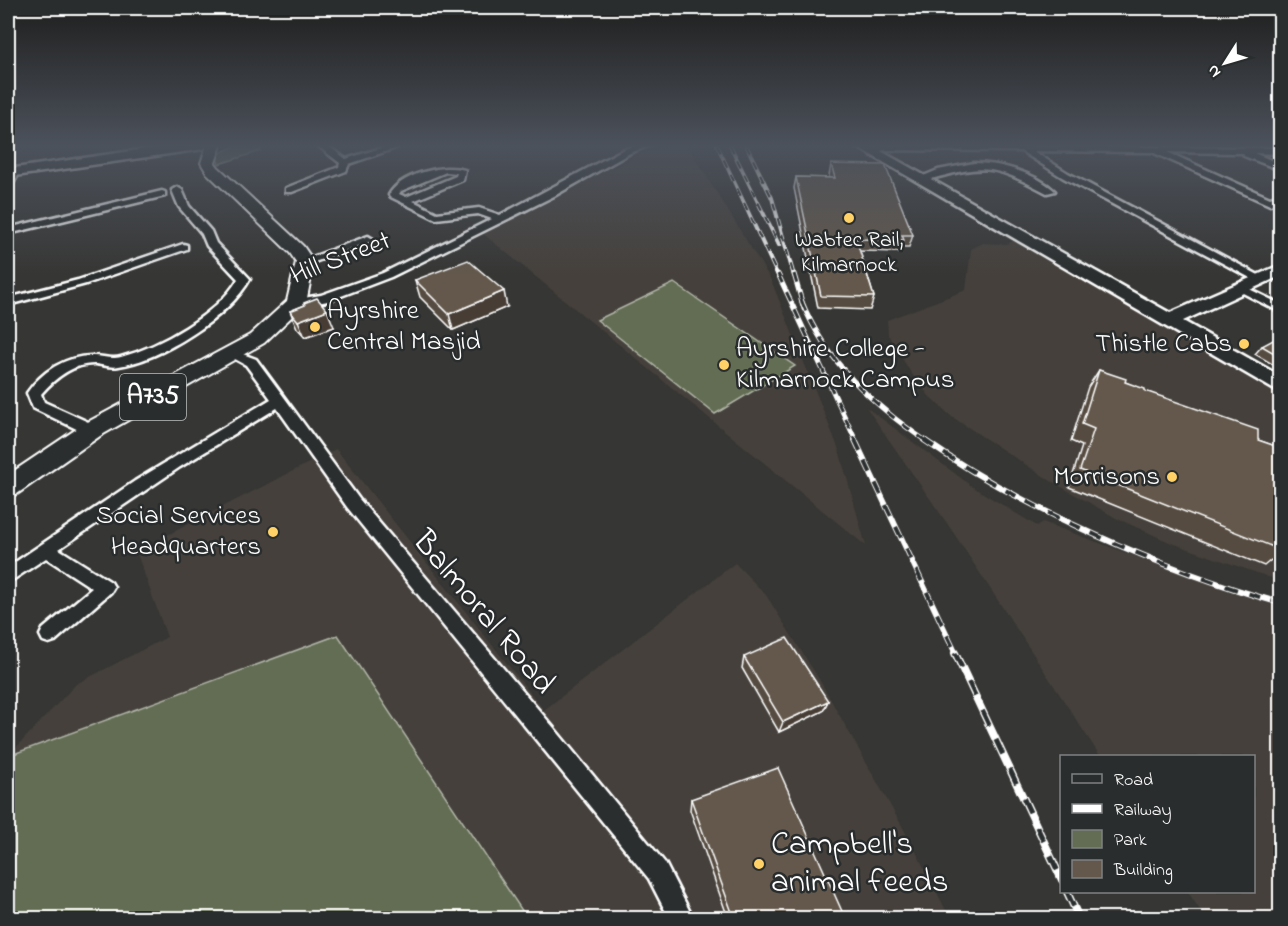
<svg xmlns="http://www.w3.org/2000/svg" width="1288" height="926" font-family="'Indie Flower',sans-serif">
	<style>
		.built { fill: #44403b }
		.green { fill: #636d53; stroke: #b1b6a9; stroke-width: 1.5 }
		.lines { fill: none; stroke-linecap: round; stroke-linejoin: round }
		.street-casing { stroke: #fff; stroke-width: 5 }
		.secondary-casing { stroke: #fff; stroke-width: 5 }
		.primary-casing { stroke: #fff; stroke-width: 4 }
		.street { fill: #2a2d2e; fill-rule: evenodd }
		.secondary { fill: #2a2d2e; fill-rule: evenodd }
		.primary { fill: #2a2d2e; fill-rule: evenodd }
		.rail-far3-casing { stroke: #fff; stroke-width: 4 }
		.rail-far2-casing { stroke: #fff; stroke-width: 5 }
		.rail-far1-casing { stroke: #fff; stroke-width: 6 }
		.rail-casing { stroke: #fff; stroke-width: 8 }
		.rail-far3 { stroke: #2a2d2e; stroke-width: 2; stroke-dasharray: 8; stroke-linecap: butt }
		.rail-far2 { stroke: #2a2d2e; stroke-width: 3; stroke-dasharray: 10; stroke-linecap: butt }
		.rail-far1 { stroke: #2a2d2e; stroke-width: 4; stroke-dasharray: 12; stroke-linecap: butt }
		.rail { stroke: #2a2d2e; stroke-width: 5; stroke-dasharray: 16; stroke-linecap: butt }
		.wall { fill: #564c41; stroke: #fff; stroke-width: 1.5 }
		.shaded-wall { fill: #463e35; stroke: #fff; stroke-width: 1.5 }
		.building { fill: #64584c; stroke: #fff; stroke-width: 1.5 }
		.poi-dot { fill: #ffd166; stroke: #2a2d2e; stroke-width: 2 }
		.labels { text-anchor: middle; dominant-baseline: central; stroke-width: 5; stroke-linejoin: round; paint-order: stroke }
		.far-poi-label { font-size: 22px; fill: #fff; stroke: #2a2d2e }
		.shield { fill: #2a2d2e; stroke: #bfc0c0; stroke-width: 1.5 }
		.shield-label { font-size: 26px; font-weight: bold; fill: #fff }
		.street-label { font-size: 27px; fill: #fff; stroke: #2a2d2e }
		.poi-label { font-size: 27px; fill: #fff; stroke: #2a2d2e; text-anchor: end }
		.near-street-label { font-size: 33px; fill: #fff; stroke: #2a2d2e }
		.near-poi-label { font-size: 33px; fill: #fff; stroke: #2a2d2e; text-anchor: start }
	</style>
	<rect width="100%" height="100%" fill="#363634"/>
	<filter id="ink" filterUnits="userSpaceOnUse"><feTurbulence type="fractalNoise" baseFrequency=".0167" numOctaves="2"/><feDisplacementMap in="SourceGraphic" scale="12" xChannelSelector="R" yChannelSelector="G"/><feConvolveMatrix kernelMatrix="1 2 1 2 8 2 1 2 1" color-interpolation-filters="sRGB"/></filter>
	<g filter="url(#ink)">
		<g class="built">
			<polygon points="672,145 687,145 771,280 839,450 866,546 482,233 642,153"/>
			<polygon points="1017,239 1280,390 1280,581 1169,542 1116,518 1051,481 952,417 929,396 911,373 888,335 887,320 966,290 971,249 983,243 1007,244"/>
			<polygon points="866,407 973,487 1037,526 1043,522 1234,593 1280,606 1280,918 1205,918 1188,892 1254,892 1254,756 1100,756 951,529"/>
			<polygon points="336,449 544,710 735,563 766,595 819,679 911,842 950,918 527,918 338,635 8,756 76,684 167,637 136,551"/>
		</g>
		<g class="green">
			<polygon points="237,145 261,145 261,151 219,164 217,158 222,152"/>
			<polygon points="674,283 795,366 715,414 597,320"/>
			<polygon points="338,635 527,918 8,918 8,756"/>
		</g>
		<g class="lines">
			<g class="street-casing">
				<g id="street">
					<polygon points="317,145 327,145 346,159 390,145 405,145 349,164 346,171 292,192 286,192 286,188 339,167 340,163"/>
					<path d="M636,145H651L630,153L554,196L391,277L328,301L296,307L290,303L292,300L321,295L383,273L492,219L478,214L436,219L391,197L389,195C400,174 444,163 465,170L463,180L413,201L437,213L479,208L500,215L624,149ZM446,172L457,173L456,176L406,197L399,194L401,191Z"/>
					<polygon points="880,145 1280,148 1280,154 1254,153 1280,164 1280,170 1244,156 1243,153 1167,152 1270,198 1280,195 1280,201 1270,205 1152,152 1033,151 1068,173 1266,279 1260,282 1256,281 1062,177 1021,151 885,150 871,153 867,150"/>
					<path d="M974,163C1000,163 1035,173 1055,191L1047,193C988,162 983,165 921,182L916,179L938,170Z"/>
					<polygon points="12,170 20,172 11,187 8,188 8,177"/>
					<path d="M177,187L182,190L189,206L211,231L216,243L250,279C229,317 161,360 119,366C111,368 103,365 96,364C73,363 55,378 41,394L44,402L97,426L99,430L97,434H87L33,408L27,393C41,372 67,355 93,356C103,356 111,360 121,357C159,347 218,314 238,279L207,246L202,234L179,207L172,190Z"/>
					<polygon points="162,191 165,192 165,196 8,234 8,228"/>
					<polygon points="368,236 373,239 372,241 309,264 301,264 299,262"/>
					<polygon points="183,244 187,245 187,249 86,284 8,305 8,298 78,280"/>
					<polygon points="1241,285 1280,304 1280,312 1237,290 1237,286"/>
					<polygon points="232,350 256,359 359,499 554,728 665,863 693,918 669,918 649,879 347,507 277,408 180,467 59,549 111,582 114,587 111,592 55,641 49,643 43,641 40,635 43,629 92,588 46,558 8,583 8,567 135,481 271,399 246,365 226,354"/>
				</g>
			</g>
			<g class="secondary-casing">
				<g id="secondary">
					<polygon points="172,145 209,145 203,149 8,177 8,169"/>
					<polygon points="854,145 870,145 1170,313 1280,265 1280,276 1183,321 1280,376 1280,391 1273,389"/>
				</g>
			</g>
			<g class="primary-casing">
				<polygon id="primary" points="207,145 221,145 215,163 218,167 303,246 314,262 306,303 264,343 100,436 17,494 8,496 8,475 84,424 250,335 287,301 296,262 290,253 207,173 201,163"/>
			</g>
			<use href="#street" class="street"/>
			<use href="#secondary" class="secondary"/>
			<use href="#primary" class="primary"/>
			<g class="rail-far3-casing">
				<g id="rail-far3">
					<polyline points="717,145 778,276"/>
					<polyline points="730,145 779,245"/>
					<polyline points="746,145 772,198 794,276"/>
				</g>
			</g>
			<g class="rail-far2-casing">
				<g id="rail-far2">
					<polyline points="778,274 856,441"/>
					<polyline points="794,274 804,309"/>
					<path d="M802,302C827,363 873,405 926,441"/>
				</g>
			</g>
			<g class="rail-far1-casing">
				<g id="rail-far1">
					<polyline points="855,440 956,654"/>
					<path d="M924,440C1023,509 1164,570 1280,603"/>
				</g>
			</g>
			<g class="rail-casing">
				<g id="rail">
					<polyline points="955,653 1062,880"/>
					<polyline points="1067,892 1079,918"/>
				</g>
			</g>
			<use href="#rail-far3" class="rail-far3"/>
			<use href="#rail-far2" class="rail-far2"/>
			<use href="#rail-far1" class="rail-far1"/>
			<use href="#rail" class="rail"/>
		</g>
		<g class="wall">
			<polygon points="831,164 913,235 909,247 902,247 901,252 860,251 874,297 870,310 818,308 794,188 796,177 829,178 829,176"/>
			<polygon points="415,280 507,307 453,330 420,297"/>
			<polygon points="304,303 334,327 305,337 297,328 290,311 305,305"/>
			<polygon points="1281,342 1281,369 1255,354 1262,346"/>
			<polygon points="1099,370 1145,391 1258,440 1281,448 1281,564 1271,560 1264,566 1069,487 1082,446 1071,441 1088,387"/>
			<polygon points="744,657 828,701 823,711 779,732 742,668"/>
			<polygon points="691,799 845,918 728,918 690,810"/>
		</g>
		<g class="shaded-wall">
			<polygon points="504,291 507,307 453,330 449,314"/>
			<polygon points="327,310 334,327 305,337 298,321"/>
			<polygon points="828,701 823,711 779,732 783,722"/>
		</g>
		<g class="building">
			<polygon points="831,164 885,165 913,235 902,235 904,240 856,239 874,297 821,296 796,177 835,178"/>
			<polygon points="468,260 504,291 449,314 415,280"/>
			<polygon points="317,298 327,310 298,321 290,311 305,305 304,303"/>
			<polygon points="1275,339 1281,342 1281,357 1262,346"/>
			<polygon points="1099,370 1126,379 1125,382 1145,389 1145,391 1258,430 1258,440 1281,448 1281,550 1080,470 1094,429 1082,424"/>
			<polygon points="787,638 828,701 783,722 744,657"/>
			<polygon points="778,768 845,918 734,918 691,799"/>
		</g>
	</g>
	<linearGradient id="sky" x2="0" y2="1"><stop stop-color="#1e1e1d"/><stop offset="0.53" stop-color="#4c525c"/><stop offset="1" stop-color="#4c525c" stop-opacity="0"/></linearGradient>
	<rect width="1288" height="275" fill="url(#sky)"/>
	<g class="poi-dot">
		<circle cx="849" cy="218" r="6"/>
		<circle cx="315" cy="327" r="6"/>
		<circle cx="1244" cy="344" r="6"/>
		<circle cx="724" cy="365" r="6"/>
		<circle cx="1172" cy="477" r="6"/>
		<circle cx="273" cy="532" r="6"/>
		<circle cx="759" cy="864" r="6"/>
	</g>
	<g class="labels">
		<g class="far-poi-label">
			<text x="849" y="241">Wabtec Rail,<tspan x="849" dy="25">Kilmarnock</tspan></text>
		</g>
		<rect class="shield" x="120" y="374" width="66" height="46" rx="4.5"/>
		<g class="shield-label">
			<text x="153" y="397">A735</text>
		</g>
		<g class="street-label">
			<text transform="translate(341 259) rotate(-21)">Hill Street</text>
		</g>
		<g class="poi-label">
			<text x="327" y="311" text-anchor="start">Ayrshire<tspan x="327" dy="31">Central Masjid</tspan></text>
			<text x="1232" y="344">Thistle Cabs</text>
			<text x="736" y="349" text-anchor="start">Ayrshire College -<tspan x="736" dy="31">Kilmarnock Campus</tspan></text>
			<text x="1160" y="477">Morrisons</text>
			<text x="261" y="516">Social Services<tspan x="261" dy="31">Headquarters</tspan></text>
		</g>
		<g class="near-street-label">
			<text transform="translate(483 613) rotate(50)">Balmoral Road</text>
		</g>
		<g class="near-poi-label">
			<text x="771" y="845">Campbell's<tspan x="771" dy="38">animal feeds</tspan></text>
		</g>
	</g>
	<rect width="1288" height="926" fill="none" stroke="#2a2d2e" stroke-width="30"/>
	<rect x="15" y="15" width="1258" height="896" fill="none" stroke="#fff" stroke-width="2" filter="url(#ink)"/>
	<rect x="1060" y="755" width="195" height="138" fill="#2a2d2e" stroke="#7f8182" stroke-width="1.5"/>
	<rect x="1072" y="774" width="30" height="9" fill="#2a2d2e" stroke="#7f8182" stroke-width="1.5"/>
	<text x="1114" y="785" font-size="18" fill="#ffffff">Road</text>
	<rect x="1072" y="804" width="30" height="9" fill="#ffffff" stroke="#7f8182" stroke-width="1.5"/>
	<text x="1114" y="815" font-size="18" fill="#ffffff">Railway</text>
	<rect x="1072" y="830" width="30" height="18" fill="#636d53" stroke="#7f8182" stroke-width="1.5"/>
	<text x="1114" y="845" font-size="18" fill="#ffffff">Park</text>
	<rect x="1072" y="860" width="30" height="18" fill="#64584c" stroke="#7f8182" stroke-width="1.5"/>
	<text x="1114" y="875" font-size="18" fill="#ffffff">Building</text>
	<g transform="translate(1225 63) rotate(233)" stroke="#2a2d2e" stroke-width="4.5" paint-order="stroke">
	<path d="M0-4.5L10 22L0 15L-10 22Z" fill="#ffffff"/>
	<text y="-9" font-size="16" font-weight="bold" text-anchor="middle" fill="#ffffff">N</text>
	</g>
</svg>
